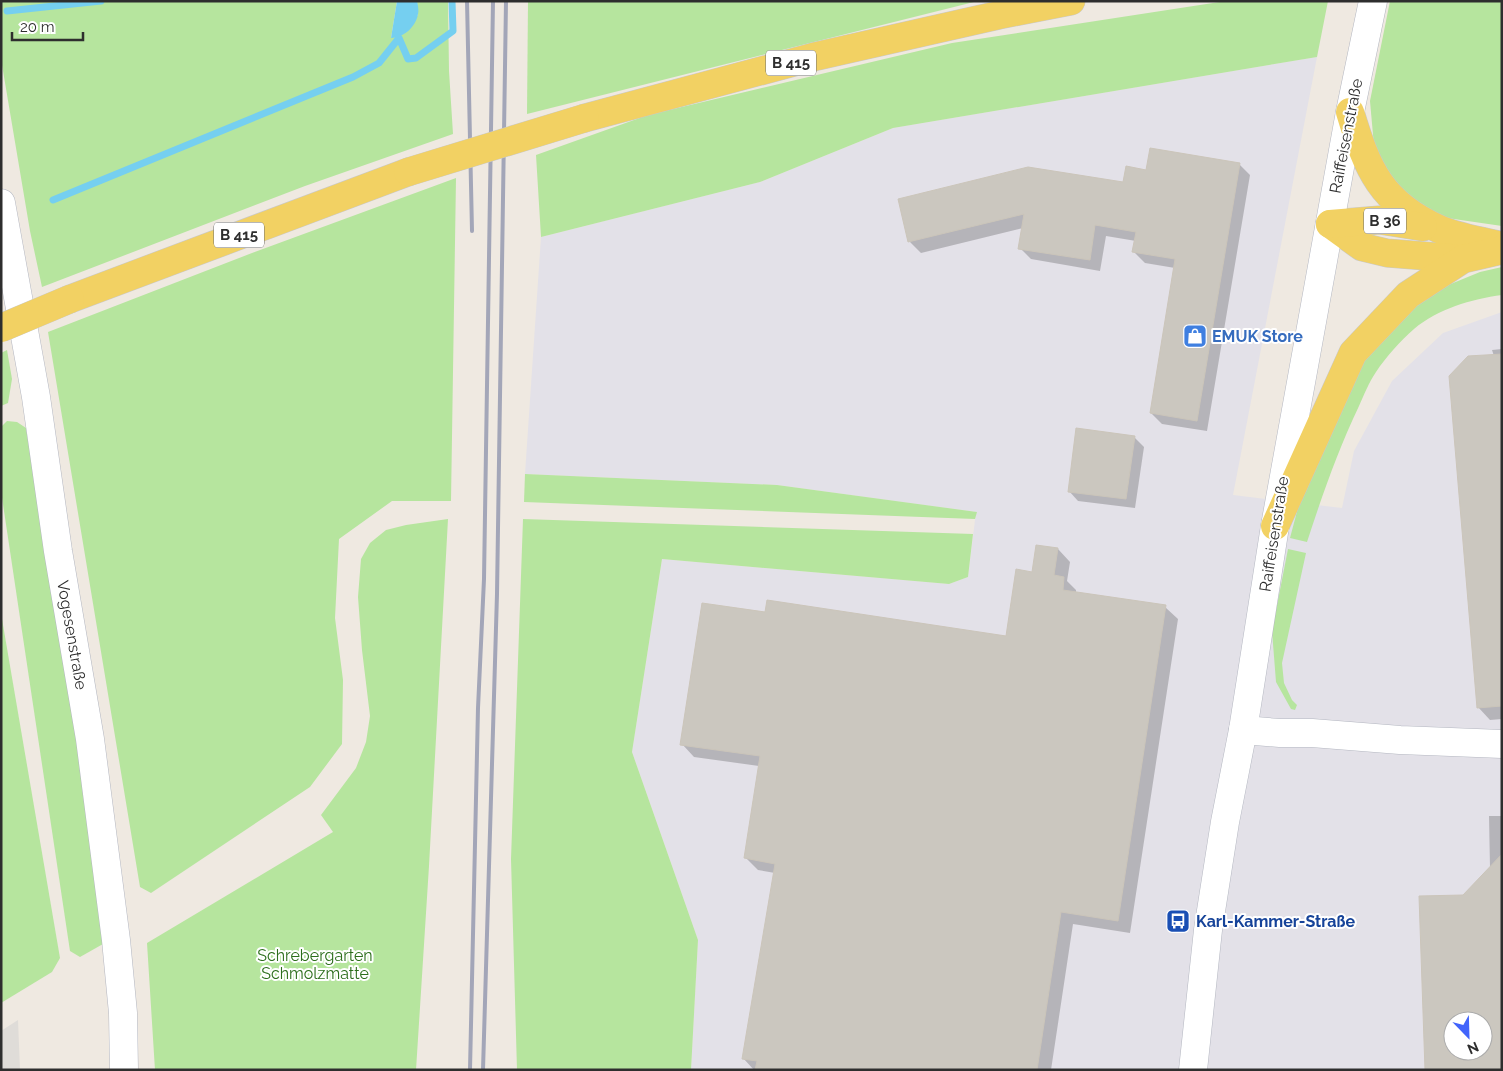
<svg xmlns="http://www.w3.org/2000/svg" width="1503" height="1071" font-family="Raleway,sans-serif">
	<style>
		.industrial { fill: #e3e1e8; fill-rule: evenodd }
		.green { fill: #b6e59e }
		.plaza { fill: #dfdcd8 }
		.water { fill: #75cff0 }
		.shadow { fill: #0003; fill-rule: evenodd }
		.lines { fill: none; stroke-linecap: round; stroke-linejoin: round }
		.stream { stroke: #75cff0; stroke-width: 7 }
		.building { fill: #cbc7bf; stroke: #cbc5ba; fill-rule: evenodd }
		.minor-casing { stroke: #b4b7c1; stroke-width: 29 }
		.major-casing { stroke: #c9c9c9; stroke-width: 29 }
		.minor { stroke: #fff; stroke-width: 28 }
		.major { stroke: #f2d163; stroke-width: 28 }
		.rail { stroke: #a3a6b8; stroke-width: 4 }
		.major-bridge-casing { stroke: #c9c9c9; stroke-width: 29; stroke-linecap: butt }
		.major-bridge { stroke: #f2d163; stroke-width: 28 }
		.labels { text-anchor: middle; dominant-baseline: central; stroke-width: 4; stroke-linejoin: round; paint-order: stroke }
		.shield { fill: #fff; stroke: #6d6d6d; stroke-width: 1 }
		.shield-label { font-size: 15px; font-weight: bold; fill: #2e2e2e }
		.street-label { font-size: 16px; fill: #2e2e2e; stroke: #fff }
		.shop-label { font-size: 16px; font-weight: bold; fill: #366cbe; stroke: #fff; text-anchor: start }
		.transit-label { font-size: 16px; font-weight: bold; fill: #164399; stroke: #fff; text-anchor: start }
		.park-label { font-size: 16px; fill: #2c6e1b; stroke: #fff }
	</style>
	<rect width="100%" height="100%" fill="#efe9e1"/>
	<path class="industrial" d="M1317,57L1233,495L1342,508L1354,451L1392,381L1443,333L1502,312V1070H691L698,940L632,752L662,559L949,584L968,577L976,512L777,485L525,474L541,237L760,182L893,128ZM1453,1021H1483V1051H1453Z"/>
	<g class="green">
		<polygon points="1,1 397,1 391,38 418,15 417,1 448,1 449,71 453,134 305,186 42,287 30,231 1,59"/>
		<polygon points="528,1 978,1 527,114"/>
		<polygon points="1226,1 1328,1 1317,57 893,128 760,182 541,237 536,155 648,115 952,43"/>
		<polygon points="1390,1 1502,1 1502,226 1447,218 1414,202 1385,173 1374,146 1370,101"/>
		<polygon points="456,178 451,501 392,501 339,539 335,618 343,680 342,744 310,787 151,893 140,887 48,332 252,253"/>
		<path d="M1502,267V295C1471,299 1438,309 1414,329C1400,341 1386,357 1376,372C1369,382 1364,395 1359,406C1338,450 1322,496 1307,542L1290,538L1303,489L1362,362L1410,308L1436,290L1480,272Z"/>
		<polygon points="7,350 12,379 8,403 1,406 1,353"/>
		<polygon points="7,421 17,422 26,428 78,741 103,944 80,957 70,951 1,491 1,427"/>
		<polygon points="525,474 777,485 977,512 975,519 524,502"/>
		<polygon points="448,519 429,866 416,1070 155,1070 147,943 333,832 321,815 356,768 366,742 370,716 362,650 358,597 361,559 370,543 386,530 406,525"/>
		<polygon points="523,519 973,534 968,577 949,584 662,559 632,752 698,940 691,1070 517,1070 511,859"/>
		<polygon points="1288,549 1306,553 1282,663 1284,683 1292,700 1297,705 1295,710 1291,709 1276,682 1272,631"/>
		<polygon points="2,619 60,958 52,972 1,1003"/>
	</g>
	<polygon class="plaza" points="18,1020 20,1070 1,1070 1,1031"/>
	<path class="water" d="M397,1H417C418,5 419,11 418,14C416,27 403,38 391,38Z"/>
	<g class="shadow">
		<polygon points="1239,164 1250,175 1207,431 1162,424 1151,413 1175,268 1145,263 1134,252 1136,241 1106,236 1100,271 1031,259 1020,248 1023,228 921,253 910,242 900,200 1124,184 1147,171"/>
		<polygon points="1502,349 1502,719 1490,720 1478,707 1494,356 1492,350"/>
		<polygon points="1134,437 1144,447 1135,508 1078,501 1069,491"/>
		<polygon points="1058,549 1070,562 1067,581 1076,590 1076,593 1165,607 1178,619 1130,933 1073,924 1051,1070 754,1070 743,1058 775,873 758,870 745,857 759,766 694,757 682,744 766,613 1007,637 1033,573"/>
		<path d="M1489,816H1502V1070H1426L1463,896L1490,868ZM1453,1021H1483V1051H1453Z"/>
	</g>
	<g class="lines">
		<g class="stream">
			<polyline points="7,11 101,1"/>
			<polyline points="53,200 353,77 379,63 399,38 408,59 416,58 453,31 452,1"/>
		</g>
	</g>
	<g class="building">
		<polygon points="1150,148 1240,163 1197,421 1150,413 1175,259 1132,252 1136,232 1095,225 1090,260 1018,249 1024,214 908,242 898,199 1028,167 1123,182 1126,166 1146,170"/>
		<polygon points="1502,354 1502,706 1477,708 1449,376 1468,356"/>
		<polygon points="1076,428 1135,436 1126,499 1068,492"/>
		<polygon points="1036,545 1058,548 1054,575 1064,577 1063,590 1166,605 1118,921 1061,912 1037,1070 755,1070 757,1061 742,1059 775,864 744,858 760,756 680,745 702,603 765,612 767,600 1006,636 1016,569 1032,572"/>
		<path d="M1502,854V1070H1425L1419,896L1463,895ZM1453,1021H1483V1051H1453Z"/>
	</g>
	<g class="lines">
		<g class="minor-casing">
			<g id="minor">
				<polyline points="1,203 36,397 58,551 90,739 116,940 123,1013 124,1070"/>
				<polyline points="1243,730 1280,733 1312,733 1400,740 1502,744"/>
				<polyline points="1193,1070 1208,930 1225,822 1243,730 1275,526 1350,112 1373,1"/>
			</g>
		</g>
		<g class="major-casing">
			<g id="major">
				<path d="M1350,112C1367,169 1381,203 1439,229C1456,237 1483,241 1502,246"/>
				<polyline points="585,118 813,57 999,15 1071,1"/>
				<polyline points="1330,224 1362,247 1387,253 1463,259"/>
				<polyline points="1330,224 1379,220 1423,227"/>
				<polyline points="70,299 408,172"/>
				<polyline points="1275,526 1353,353 1408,295 1463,259 1502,250"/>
			</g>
		</g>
		<use href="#minor" class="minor"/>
		<use href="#major" class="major"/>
		<g class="rail">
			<polyline points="467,1 472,231"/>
			<polyline points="470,1070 478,708 484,579 493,1"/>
			<polyline points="483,1070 497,594 506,1"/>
		</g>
		<g class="major-bridge-casing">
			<g id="major-bridge">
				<polyline points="408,172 585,118"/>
				<polyline points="1,328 70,299"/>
			</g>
		</g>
		<use href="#major-bridge" class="major-bridge"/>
	</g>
	<defs>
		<g id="shop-square" transform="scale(1.25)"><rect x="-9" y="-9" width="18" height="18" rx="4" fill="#3f7fe0" stroke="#fff"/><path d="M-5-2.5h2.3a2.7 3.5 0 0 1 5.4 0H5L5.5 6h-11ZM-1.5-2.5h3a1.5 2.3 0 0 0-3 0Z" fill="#fff"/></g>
		<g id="bus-square" transform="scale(1.25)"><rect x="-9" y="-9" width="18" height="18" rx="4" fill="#1a4fb4" stroke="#fff"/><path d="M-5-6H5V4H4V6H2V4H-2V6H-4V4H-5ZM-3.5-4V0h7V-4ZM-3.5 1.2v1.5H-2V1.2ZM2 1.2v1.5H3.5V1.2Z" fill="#fff"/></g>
	</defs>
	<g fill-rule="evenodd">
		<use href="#shop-square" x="1195" y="336"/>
		<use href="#bus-square" x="1178" y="921"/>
	</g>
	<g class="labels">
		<g class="shield">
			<rect x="766" y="50.5" width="50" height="25" rx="4"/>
			<rect x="1364" y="208.5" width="42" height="25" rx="4"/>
			<rect x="214" y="222.5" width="50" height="25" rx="4"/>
		</g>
		<g class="shield-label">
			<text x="791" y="63">B 415</text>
			<text x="1385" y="221">B 36</text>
			<text x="239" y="235">B 415</text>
		</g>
		<g class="street-label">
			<text transform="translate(1346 136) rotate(-79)">Raiffeisenstraße</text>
			<text transform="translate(1274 534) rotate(-81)">Raiffeisenstraße</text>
			<text transform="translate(72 635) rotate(80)">Vogesenstraße</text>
		</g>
		<g class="shop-label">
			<text x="1212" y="336">EMUK Store</text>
		</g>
		<g class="transit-label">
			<text x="1196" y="921">Karl-Kammer-Straße</text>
		</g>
		<g class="park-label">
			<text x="315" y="955">Schrebergarten<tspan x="315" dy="18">Schmolzmatte</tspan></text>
		</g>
	</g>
	<rect width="1503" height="1071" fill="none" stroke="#2e2e2e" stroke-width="5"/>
	<g transform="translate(1468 1036) rotate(157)"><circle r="24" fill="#ffffff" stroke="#ababab"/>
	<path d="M0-4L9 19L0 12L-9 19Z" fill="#4264fb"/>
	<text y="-8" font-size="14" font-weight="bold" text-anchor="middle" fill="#2e2e2e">N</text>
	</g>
	<path d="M12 32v8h71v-8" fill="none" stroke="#2e2e2e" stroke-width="2.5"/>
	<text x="20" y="32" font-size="15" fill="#2e2e2e" stroke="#ffffff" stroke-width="4" paint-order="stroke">20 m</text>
</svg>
